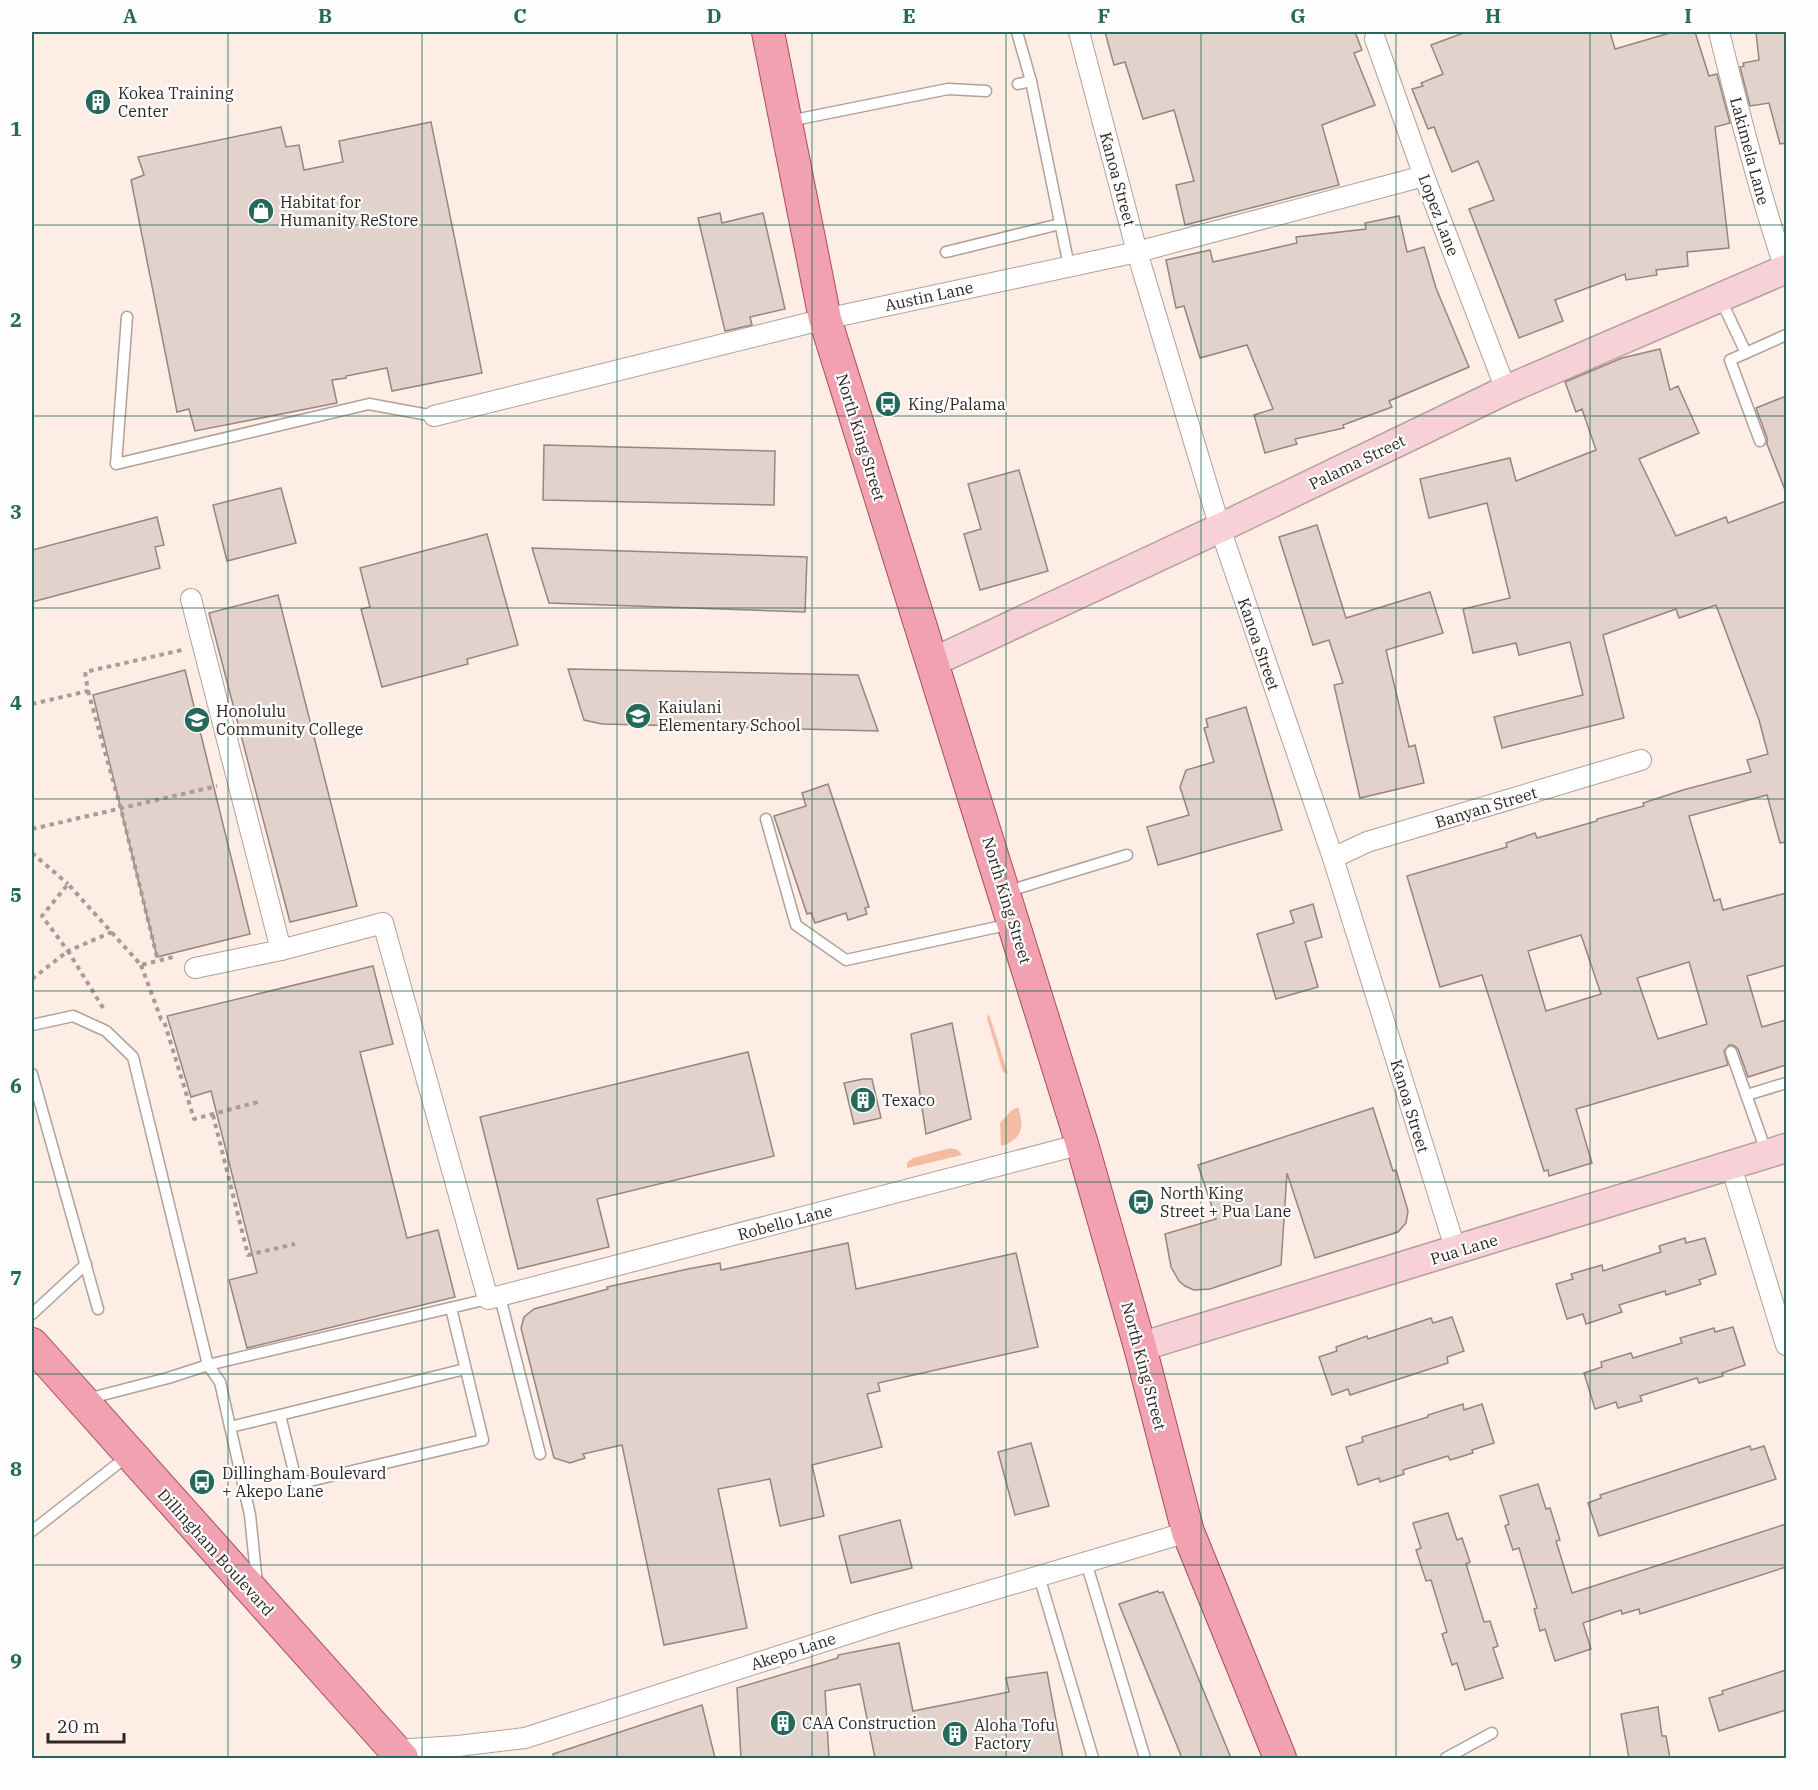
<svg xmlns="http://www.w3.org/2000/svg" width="1818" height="1790" font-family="'IBM Plex Serif',serif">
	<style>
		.green { fill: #f4bca2 }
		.building { fill: #e2d2cb; stroke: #958680; stroke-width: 1.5; fill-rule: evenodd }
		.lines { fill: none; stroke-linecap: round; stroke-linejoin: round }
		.lane-casing { stroke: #b0a19a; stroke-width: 13 }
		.street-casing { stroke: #b0a19a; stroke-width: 22 }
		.secondary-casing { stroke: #b0a19a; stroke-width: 31 }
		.primary-casing { stroke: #a64e5b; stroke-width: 34 }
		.path { stroke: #a89c96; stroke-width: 4; stroke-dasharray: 4.5 4.5; stroke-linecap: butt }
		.lane { stroke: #fff; stroke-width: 10 }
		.street { stroke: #fff; stroke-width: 20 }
		.secondary { stroke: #f8d0d7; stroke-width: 28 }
		.primary { stroke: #f1a1af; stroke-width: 32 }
		.grid { fill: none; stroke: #25695a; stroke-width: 1.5; stroke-opacity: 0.55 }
		.labels { text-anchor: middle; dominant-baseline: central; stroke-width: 4.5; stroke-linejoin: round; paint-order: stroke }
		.poi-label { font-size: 16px; fill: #2d2724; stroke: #fefefe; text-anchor: start }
		.street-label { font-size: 16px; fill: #2d2724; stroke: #fefefe }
		.neatline { fill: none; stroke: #25695a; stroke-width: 2 }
		.grid-label { font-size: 20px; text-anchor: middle; font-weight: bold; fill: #25695a }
	</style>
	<rect width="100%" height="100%" fill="#fdede5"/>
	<g class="green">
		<polygon points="989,1014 1008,1074 1003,1072 987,1018"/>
		<path d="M1018,1107C1025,1128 1022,1139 1001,1146L1000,1123L1011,1111Z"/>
		<polygon points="951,1148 958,1150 962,1155 907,1168 907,1163 913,1158"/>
	</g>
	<g class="building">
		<polygon points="1105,32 1355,32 1362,50 1354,53 1375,105 1322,125 1339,185 1185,225 1176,185 1194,181 1174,110 1143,119 1125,62 1114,65"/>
		<polygon points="1466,32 1610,32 1615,49 1673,32 1695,32 1709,76 1717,74 1730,123 1715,127 1729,248 1687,252 1688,266 1656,270 1657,275 1626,280 1625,274 1555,300 1563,321 1519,338 1469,209 1494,200 1478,161 1452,172 1434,127 1428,129 1412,89 1423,86 1421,83 1443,74 1431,45"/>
		<polygon points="1756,32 1786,32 1786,143 1780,144 1769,103 1750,106 1740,67 1744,66 1743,63 1759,60"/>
		<polygon points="431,122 482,373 392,391 387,368 346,376 346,378 332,380 337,403 195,431 189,409 177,412 131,180 144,175 138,157 281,127 286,147 299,145 304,170 343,162 339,141"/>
		<polygon points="720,213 722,223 763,213 785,309 750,317 752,325 725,331 698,218"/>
		<polygon points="1399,216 1407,252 1424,247 1436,288 1469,367 1389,401 1392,407 1343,425 1344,428 1295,439 1297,444 1265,453 1254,415 1273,409 1247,345 1200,358 1184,306 1176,308 1166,260 1210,250 1213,262 1297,243 1296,237 1366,229 1365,223"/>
		<path d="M1660,349L1670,390L1678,386L1699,433L1639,459L1676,536L1726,517L1728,523L1786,501V842L1780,843L1767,795L1689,816L1714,901L1720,899L1723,910L1786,893V965L1747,976L1762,1027L1786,1020V1065L1748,1077L1738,1049L1733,1045H1729L1724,1051L1728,1065L1576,1109L1592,1163L1549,1176L1548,1170L1544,1171L1482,975L1440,987L1407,876L1507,847L1506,843L1535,833L1537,838L1597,821V819L1644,806L1643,803L1683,790L1751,772L1747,760L1768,754L1759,720L1716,605L1679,618L1676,609L1603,635L1624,718L1502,748L1494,717L1583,695L1570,642L1519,655L1516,643L1473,653L1463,609L1510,598L1487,503L1429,518L1420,479L1510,458L1516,481L1596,450L1582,409L1576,412L1565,382L1622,358ZM1581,935L1601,994L1546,1011L1528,951ZM1689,962L1707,1024L1658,1039L1637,978Z"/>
		<polygon points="1786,396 1786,490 1785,490 1767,444 1767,438 1756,408"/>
		<polygon points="544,445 775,451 774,505 543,500"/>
		<polygon points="1019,470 1048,571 980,590 964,534 981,529 968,484"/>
		<polygon points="281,488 296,543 227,561 213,505"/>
		<polygon points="157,517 164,545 155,547 160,568 32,602 32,550"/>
		<polygon points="1317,525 1346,618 1430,592 1443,633 1386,650 1409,747 1415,745 1424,783 1360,798 1334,685 1343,683 1329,640 1313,645 1279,537"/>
		<polygon points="487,534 518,645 467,659 468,664 382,687 361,609 370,607 360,568"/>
		<polygon points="532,548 807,557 805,612 549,603"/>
		<polygon points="278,595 357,906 290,922 209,613"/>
		<polygon points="568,669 858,675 878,731 602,724 584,720"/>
		<polygon points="185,670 250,934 157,957 93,695"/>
		<polygon points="1246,707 1282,830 1158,865 1147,827 1189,815 1180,787 1186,770 1214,762 1204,728 1208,727 1206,719"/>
		<polygon points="828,784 869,907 865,908 867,914 848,920 846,913 815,923 811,913 807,914 774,816 806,806 802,793"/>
		<polygon points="1313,904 1322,937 1305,942 1318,987 1276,999 1257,934 1294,923 1290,911"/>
		<polygon points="373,966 393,1044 360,1052 407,1238 438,1230 455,1297 247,1348 229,1280 257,1273 211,1091 191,1097 167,1016"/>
		<polygon points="952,1023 971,1119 926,1134 911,1034"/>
		<polygon points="748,1052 774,1156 597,1199 609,1247 518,1269 480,1117"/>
		<polygon points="863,1079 872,1079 881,1118 854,1124 844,1083"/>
		<polygon points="1373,1108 1393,1171 1396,1170 1408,1211 1406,1223 1398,1232 1315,1258 1287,1173 1281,1265 1210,1289 1194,1290 1185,1286 1179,1281 1171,1267 1165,1234 1216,1219 1198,1165"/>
		<polygon points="1685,1238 1686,1243 1705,1238 1716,1274 1699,1280 1701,1284 1666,1295 1665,1291 1619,1305 1622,1312 1586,1324 1583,1314 1567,1319 1556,1284 1573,1279 1571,1274 1602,1265 1603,1271 1661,1252 1659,1246"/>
		<polygon points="848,1243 856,1289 1016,1253 1038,1347 878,1383 880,1391 867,1394 882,1447 812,1465 824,1516 780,1526 770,1479 718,1489 747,1628 664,1645 622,1445 583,1454 585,1458 570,1463 554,1458 521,1328 524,1317 534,1309 608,1289 607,1287 688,1269 720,1263 721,1270"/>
		<polygon points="1452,1317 1464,1351 1447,1357 1448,1363 1350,1395 1348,1389 1332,1395 1319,1357 1337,1351 1336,1347 1367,1336 1368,1339 1431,1318 1433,1323"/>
		<polygon points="1733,1327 1745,1365 1722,1373 1723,1376 1699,1383 1697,1378 1640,1396 1642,1401 1618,1408 1616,1402 1595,1409 1584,1373 1602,1367 1601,1362 1631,1353 1633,1358 1682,1343 1680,1338 1714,1328 1715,1332"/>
		<polygon points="1463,1404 1464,1410 1482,1404 1494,1443 1472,1450 1473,1453 1450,1460 1448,1456 1403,1470 1404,1474 1380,1482 1379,1478 1358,1485 1346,1447 1363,1442 1362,1437 1428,1417 1428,1415"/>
		<polygon points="1031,1443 1049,1506 1015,1515 998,1452"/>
		<polygon points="1750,1446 1751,1450 1764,1446 1776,1479 1599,1536 1588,1503 1601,1498 1600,1495"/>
		<polygon points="1538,1484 1546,1509 1550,1508 1560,1540 1556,1541 1572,1593 1786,1524 1786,1567 1640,1614 1639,1609 1622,1614 1621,1610 1583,1623 1591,1649 1555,1661 1545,1629 1540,1631 1534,1609 1537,1608 1519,1548 1513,1550 1505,1526 1509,1524 1500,1496"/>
		<polygon points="1448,1513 1457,1540 1462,1538 1470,1562 1466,1564 1484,1622 1490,1621 1498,1646 1493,1648 1503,1678 1465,1690 1457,1663 1452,1665 1442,1634 1447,1632 1431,1580 1426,1581 1416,1550 1421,1548 1413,1523"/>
		<polygon points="900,1520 912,1568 851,1583 839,1536"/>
		<polygon points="1158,1591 1159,1593 1163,1592 1231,1758 1182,1758 1119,1604"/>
		<polygon points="899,1643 913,1711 1009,1692 1006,1678 1047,1672 1063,1758 875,1758 860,1684 825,1691 829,1758 741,1758 737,1688 838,1658 838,1655"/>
		<polygon points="1786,1670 1786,1710 1719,1731 1709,1698 1723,1694 1722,1691"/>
		<polygon points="702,1705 715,1758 554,1758 553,1754"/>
		<polygon points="1658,1707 1662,1736 1666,1736 1670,1758 1629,1758 1621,1714"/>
	</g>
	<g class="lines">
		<g class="lane-casing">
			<g id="lane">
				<polyline points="1017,32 1031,81 1069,266"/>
				<polyline points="1018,84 1031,81"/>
				<polyline points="789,121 948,89 986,91"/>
				<polyline points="946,252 1060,224"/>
				<polyline points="1720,298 1746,353 1786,335"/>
				<polyline points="127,317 116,464 369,404 434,416"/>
				<polyline points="1746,353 1730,360 1760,441"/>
				<polyline points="766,819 796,925 846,960 1011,924"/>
				<polyline points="1005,892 1127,855"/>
				<polyline points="32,1025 73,1016 106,1031 133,1057 208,1365 220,1382 250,1515 257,1584"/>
				<polyline points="1731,1052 1767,1154"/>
				<polyline points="32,1074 98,1309"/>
				<polyline points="1747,1095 1786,1083"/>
				<polyline points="500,1297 540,1454"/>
				<polyline points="32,1314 86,1264"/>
				<polyline points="87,1399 168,1378 208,1365 488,1299"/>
				<polyline points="280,1415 465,1369"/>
				<polyline points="230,1427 280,1415 297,1484 483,1440 451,1308"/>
				<polyline points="32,1531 129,1455"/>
				<polyline points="1086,1562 1145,1758"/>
				<polyline points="1039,1576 1093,1758"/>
				<polyline points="1446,1758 1492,1733"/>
			</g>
		</g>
		<g class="street-casing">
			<g id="street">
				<polyline points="1079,32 1137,252 1220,528 1333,858 1456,1251"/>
				<path d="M1719,32C1739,112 1759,191 1785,269"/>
				<polyline points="1375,39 1424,176 1506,390"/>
				<polyline points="434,416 825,319 1137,252 1424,176"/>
				<polyline points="191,599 281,950 383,923 488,1299 1082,1144"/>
				<polyline points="1333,858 1367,842 1641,760"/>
				<polyline points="195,968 281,950"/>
				<polyline points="1731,1166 1786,1345"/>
				<polyline points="395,1750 458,1746 525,1738 881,1623 1188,1532"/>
			</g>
		</g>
		<g class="secondary-casing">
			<g id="secondary">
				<polyline points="931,663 1220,528 1506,390 1786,269"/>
				<polyline points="1140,1347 1786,1148"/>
			</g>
		</g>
		<g class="primary-casing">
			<g id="primary">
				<polyline points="768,32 825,319 1082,1144 1140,1347 1188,1532 1280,1758"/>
				<polyline points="32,1344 402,1758"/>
			</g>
		</g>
		<g class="path">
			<polyline points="88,691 121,809 158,961"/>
			<polyline points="32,704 88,691 85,672 182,650"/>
			<polyline points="32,829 217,786"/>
			<polyline points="32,853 68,884"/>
			<polyline points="112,932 68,951 42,916 68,884 141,965 177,956"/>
			<polyline points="141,965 161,1019 164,1021 194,1119 258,1102"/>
			<polyline points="32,979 68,951 105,1011"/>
			<polyline points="213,1115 248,1255 295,1244"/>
		</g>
		<use href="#lane" class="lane"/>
		<use href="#street" class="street"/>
		<use href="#secondary" class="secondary"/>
		<use href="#primary" class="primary"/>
	</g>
	<path class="grid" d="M228,32V1758M422,32V1758M617,32V1758M812,32V1758M1006,32V1758M1201,32V1758M1396,32V1758M1590,32V1758M32,225H1786M32,416H1786M32,608H1786M32,799H1786M32,991H1786M32,1182H1786M32,1374H1786M32,1565H1786"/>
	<defs>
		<g id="building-disc" transform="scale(1.35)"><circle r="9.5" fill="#25695a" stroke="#fefefe"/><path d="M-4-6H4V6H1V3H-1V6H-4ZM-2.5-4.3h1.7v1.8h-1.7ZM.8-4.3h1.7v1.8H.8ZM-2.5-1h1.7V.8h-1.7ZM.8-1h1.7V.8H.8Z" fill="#fff"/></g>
		<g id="shop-disc" transform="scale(1.35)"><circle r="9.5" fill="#25695a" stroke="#fefefe"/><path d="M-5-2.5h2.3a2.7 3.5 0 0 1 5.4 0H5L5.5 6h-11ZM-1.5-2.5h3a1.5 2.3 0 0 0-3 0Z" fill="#fff"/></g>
		<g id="bus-disc" transform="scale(1.35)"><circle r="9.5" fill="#25695a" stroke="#fefefe"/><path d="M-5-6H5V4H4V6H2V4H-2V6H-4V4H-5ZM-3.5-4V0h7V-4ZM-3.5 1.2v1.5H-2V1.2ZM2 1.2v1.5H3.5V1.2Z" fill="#fff"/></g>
		<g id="school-disc" transform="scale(1.35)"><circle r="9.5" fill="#25695a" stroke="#fefefe"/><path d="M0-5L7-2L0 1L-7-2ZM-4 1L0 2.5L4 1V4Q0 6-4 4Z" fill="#fff"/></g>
		<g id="university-disc" transform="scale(1.35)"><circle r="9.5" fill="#25695a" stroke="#fefefe"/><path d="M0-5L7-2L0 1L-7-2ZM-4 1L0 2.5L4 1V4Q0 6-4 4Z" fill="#fff"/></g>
	</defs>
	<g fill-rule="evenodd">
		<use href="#building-disc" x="98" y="102"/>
		<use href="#shop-disc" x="261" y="211"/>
		<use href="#bus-disc" x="888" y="404"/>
		<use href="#school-disc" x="638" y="716"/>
		<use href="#university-disc" x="197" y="720"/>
		<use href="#building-disc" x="863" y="1100"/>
		<use href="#bus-disc" x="1141" y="1202"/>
		<use href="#bus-disc" x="202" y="1482"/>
		<use href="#building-disc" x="783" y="1723"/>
		<use href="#building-disc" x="955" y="1734"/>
	</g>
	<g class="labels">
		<g class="poi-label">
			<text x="118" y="93">Kokea Training<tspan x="118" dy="18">Center</tspan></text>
			<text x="280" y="202">Habitat for<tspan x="280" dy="18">Humanity ReStore</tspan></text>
			<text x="908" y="404">King/Palama</text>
			<text x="658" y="707">Kaiulani<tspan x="658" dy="18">Elementary School</tspan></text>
			<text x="216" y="711">Honolulu<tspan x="216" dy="18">Community College</tspan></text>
			<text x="882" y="1100">Texaco</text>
			<text x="1160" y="1193">North King<tspan x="1160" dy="18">Street + Pua Lane</tspan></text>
			<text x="222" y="1473">Dillingham Boulevard<tspan x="222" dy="18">+ Akepo Lane</tspan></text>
			<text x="802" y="1723">CAA Construction</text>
			<text x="974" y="1725">Aloha Tofu<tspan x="974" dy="18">Factory</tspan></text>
		</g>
		<g class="street-label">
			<text transform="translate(1750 151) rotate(75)">Lakimela Lane</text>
			<text transform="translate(1118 179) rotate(75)">Kanoa Street</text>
			<text transform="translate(1439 215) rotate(69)">Lopez Lane</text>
			<text transform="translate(929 296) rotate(-12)">Austin Lane</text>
			<text transform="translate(861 437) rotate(73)">North King Street</text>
			<text transform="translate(1357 462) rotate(-26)">Palama Street</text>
			<text transform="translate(1259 644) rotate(71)">Kanoa Street</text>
			<text transform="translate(1486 807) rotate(-17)">Banyan Street</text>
			<text transform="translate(1007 900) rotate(73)">North King Street</text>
			<text transform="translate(1410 1106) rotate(73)">Kanoa Street</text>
			<text transform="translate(785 1222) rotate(-15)">Robello Lane</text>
			<text transform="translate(1464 1249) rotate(-17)">Pua Lane</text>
			<text transform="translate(1144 1366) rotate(75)">North King Street</text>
			<text transform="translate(216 1552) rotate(48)">Dillingham Boulevard</text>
			<text transform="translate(793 1651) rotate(-18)">Akepo Lane</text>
		</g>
	</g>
	<rect width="1818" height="1790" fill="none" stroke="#fefefe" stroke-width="66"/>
	<path d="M48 1733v9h76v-9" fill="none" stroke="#2d2724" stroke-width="3"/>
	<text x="57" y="1733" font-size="18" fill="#2d2724" stroke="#fefefe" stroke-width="4.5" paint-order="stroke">20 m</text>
	<rect x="33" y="33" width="1752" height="1724" class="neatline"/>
	<g class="grid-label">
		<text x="130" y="23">A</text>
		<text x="325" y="23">B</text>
		<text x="520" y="23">C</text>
		<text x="714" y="23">D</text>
		<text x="909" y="23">E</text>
		<text x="1104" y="23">F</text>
		<text x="1298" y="23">G</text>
		<text x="1493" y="23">H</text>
		<text x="1688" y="23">I</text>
		<text x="16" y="136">1</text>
		<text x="16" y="327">2</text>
		<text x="16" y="519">3</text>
		<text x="16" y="710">4</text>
		<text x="16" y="902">5</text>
		<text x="16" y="1093">6</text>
		<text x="16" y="1285">7</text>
		<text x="16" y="1476">8</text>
		<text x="16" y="1668">9</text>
	</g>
</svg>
